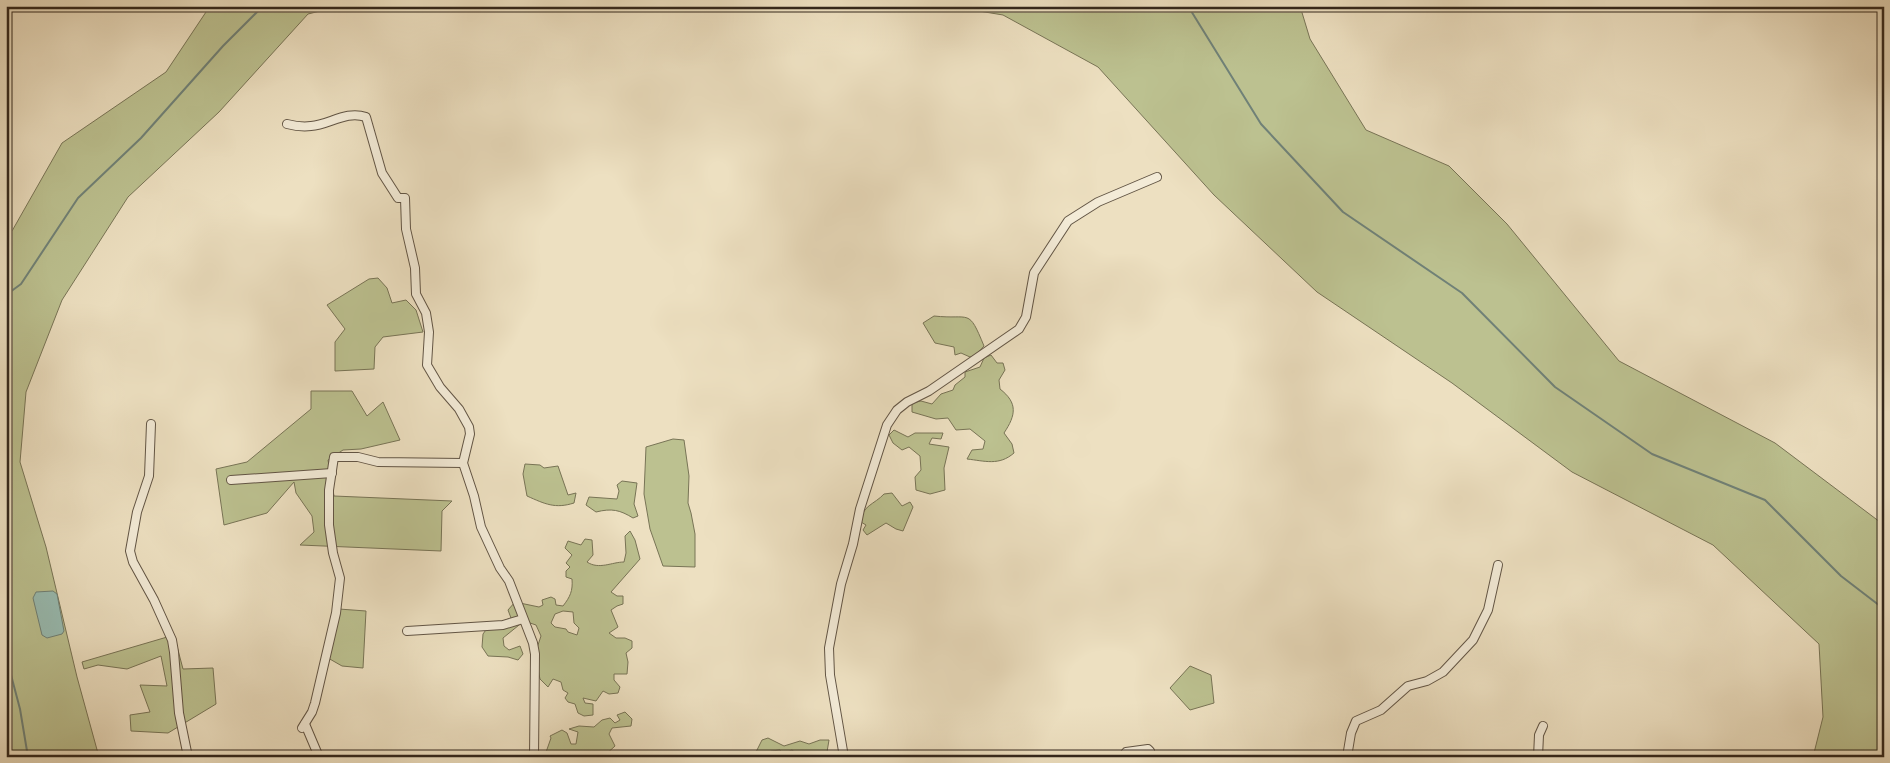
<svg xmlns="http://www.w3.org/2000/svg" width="1890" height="763" font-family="'IM FELL Great Primer',serif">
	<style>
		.green { fill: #bcc190; stroke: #787456; fill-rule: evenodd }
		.water { fill: #99bdb3; stroke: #708177 }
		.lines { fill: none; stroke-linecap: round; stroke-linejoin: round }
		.stream { stroke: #708177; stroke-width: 2 }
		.minor-casing { stroke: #625545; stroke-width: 10 }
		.minor { stroke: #f3ebd7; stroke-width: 8 }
	</style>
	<rect width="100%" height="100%" fill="#ede0c1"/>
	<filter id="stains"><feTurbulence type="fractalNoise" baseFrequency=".004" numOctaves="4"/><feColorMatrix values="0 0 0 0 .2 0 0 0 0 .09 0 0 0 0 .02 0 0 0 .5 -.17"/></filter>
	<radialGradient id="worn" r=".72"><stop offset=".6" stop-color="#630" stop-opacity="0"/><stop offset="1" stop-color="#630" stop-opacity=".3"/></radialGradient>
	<g class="green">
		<polygon points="210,6 340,6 308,14 219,112 128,197 62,300 26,392 20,462 46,547 77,677 99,757 6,757 6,234 12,231 62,143 166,72"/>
		<polygon points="949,6 1300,6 1310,39 1366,130 1449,166 1507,224 1619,361 1775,443 1884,525 1884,757 1813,757 1823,717 1819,644 1713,545 1572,472 1452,383 1317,292 1214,195 1098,67 1003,15"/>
		<polygon points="378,278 387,288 392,303 406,300 416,310 423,332 383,337 375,347 374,369 335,371 335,342 345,329 327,305 369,279"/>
		<path d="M934,316C971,320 968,307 984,346L975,356L970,357L961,353L955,355L954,347L935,343L923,323Z"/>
		<path d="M991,355L997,363H1003L1005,370L999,380L1000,389C1018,403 1016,415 1004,433L1012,444L1014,453C999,466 985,461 967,459L972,450L983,449L985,441L970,429L956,430L948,418L936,419L912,412V403L921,401L932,404L941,394L953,390L955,385L965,377V372L980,367L984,358Z"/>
		<polygon points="311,391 352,391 367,416 383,402 400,440 361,449 343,450 328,460 334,496 452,501 442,511 441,551 300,545 314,532 312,516 296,493 294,482 267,513 224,525 216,469 247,462 311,409"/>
		<polygon points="894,430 908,437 915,433 943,433 941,439 932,438 929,444 949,447 944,468 945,490 930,494 916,490 915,477 921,470 920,456 909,447 902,450 893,443 889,435"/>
		<polygon points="673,439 684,440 689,476 688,503 691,513 695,534 695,567 663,566 650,529 644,494 646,447"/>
		<path d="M525,464L540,465L544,468L558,466L568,495L576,493L574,503C555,509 545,504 527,496L523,474Z"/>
		<path d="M622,481L637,483L634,504L638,516L633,518C620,510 612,508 596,512L586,505L589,497L617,499L619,491L617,485Z"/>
		<path d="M892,493L902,506L910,502L913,507L903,531L896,529L886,523L867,535L863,530L866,525L861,522C861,506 875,504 884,494Z"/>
		<path d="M630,531L635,540L640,559L611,592L617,596H623V604L617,606L611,610L618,627L609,633L616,638H625L632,641V648L626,653L628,662L627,674H614V680L620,687L618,693L609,694L603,691L596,701L583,698L585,703L593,704V715L584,716L578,713L575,704L568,702L565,698L568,693L563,690L561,682L553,679L548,687L540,679L536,660V651L541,636L536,625L524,621L503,638L504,646L509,650L520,646L523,654L518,660L508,657L488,656L482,647L483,634L488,627L497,628L503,621L511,618L508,610L515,602L539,607L543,605L542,600L551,597L555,599L556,605L563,606C570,597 573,591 572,579L566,577V571L570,567L566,563L572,555L565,548L568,541L581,545L585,539L592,540L593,555L587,562C599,570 612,562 624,562L626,553L625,536ZM563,611L573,612L574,623L579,628L577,635L568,632L566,629L555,627L551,623L555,614Z"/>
		<polygon points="339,609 366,611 363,668 342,666 328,658"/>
		<polygon points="174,635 183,669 213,668 216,704 168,733 131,731 130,715 150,712 140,685 167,686 161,656 127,669 98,665 84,669 82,662"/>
		<polygon points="1190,666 1211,675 1214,703 1190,710 1170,688"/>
		<polygon points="625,712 632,719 631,726 612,728 609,734 615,746 603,757 545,755 551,738 550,736 562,730 567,733 571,744 576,744 578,732 569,729 579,726 594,727 602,720 610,718 615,723 620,720 617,715"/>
		<path d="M768,738L784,746L800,741L809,744L820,740H829L827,752C815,759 803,759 792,750L788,752V756H783L780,750L771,751L762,756L756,752L762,740Z"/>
	</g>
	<polygon class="water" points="53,591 57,594 64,631 62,634 47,638 42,635 33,598 36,592"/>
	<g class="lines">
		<g class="stream">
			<polyline points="1188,6 1261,124 1343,212 1462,293 1555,387 1652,454 1765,500 1841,576 1884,609"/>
			<polyline points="6,295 21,284 78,198 141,138 223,46 263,6"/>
			<polyline points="6,656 20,709 28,757"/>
		</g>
		<g class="minor-casing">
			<g id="minor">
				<path d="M287,124C295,126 303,127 311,126C329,125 346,110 366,117L382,173L398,198H405L406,229L415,268L416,294L426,313L429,332L427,365L440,387L459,409L469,427L470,434L463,463L474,496L481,527L500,568L509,581L533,643L535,654L534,757"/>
				<polyline points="151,424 149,476 137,512 130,551 133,562 154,600 172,640 174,652 179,713 188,757"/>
				<polyline points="231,480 332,473"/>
				<polyline points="407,631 503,625 523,619"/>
				<polyline points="305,724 319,757"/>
				<polyline points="302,728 312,712 315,703 336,613 340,578 333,553 329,525 329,490 334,457 358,457 378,462 463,463"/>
				<polyline points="844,757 830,675 829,648 841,584 853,544 860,509 887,425 897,410 907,402 929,391 1019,329 1026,317 1034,273 1068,221 1098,202 1157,177"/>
				<polyline points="1122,757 1126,752 1148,749 1150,751"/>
				<polyline points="1347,757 1351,733 1356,721 1381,710 1408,686 1427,681 1443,672 1473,640 1488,610 1498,565"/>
				<polyline points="1538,757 1539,735 1543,726"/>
			</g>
		</g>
		<use href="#minor" class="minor"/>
	</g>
	<rect width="1890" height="763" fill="none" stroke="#ede0c1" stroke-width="25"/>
	<rect x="8" y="8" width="1875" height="748" fill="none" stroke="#33271c" stroke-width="2.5"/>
	<rect x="12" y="12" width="1865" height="738" fill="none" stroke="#33271c"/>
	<rect width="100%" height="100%" filter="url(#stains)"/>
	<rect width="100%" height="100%" fill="url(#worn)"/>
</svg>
